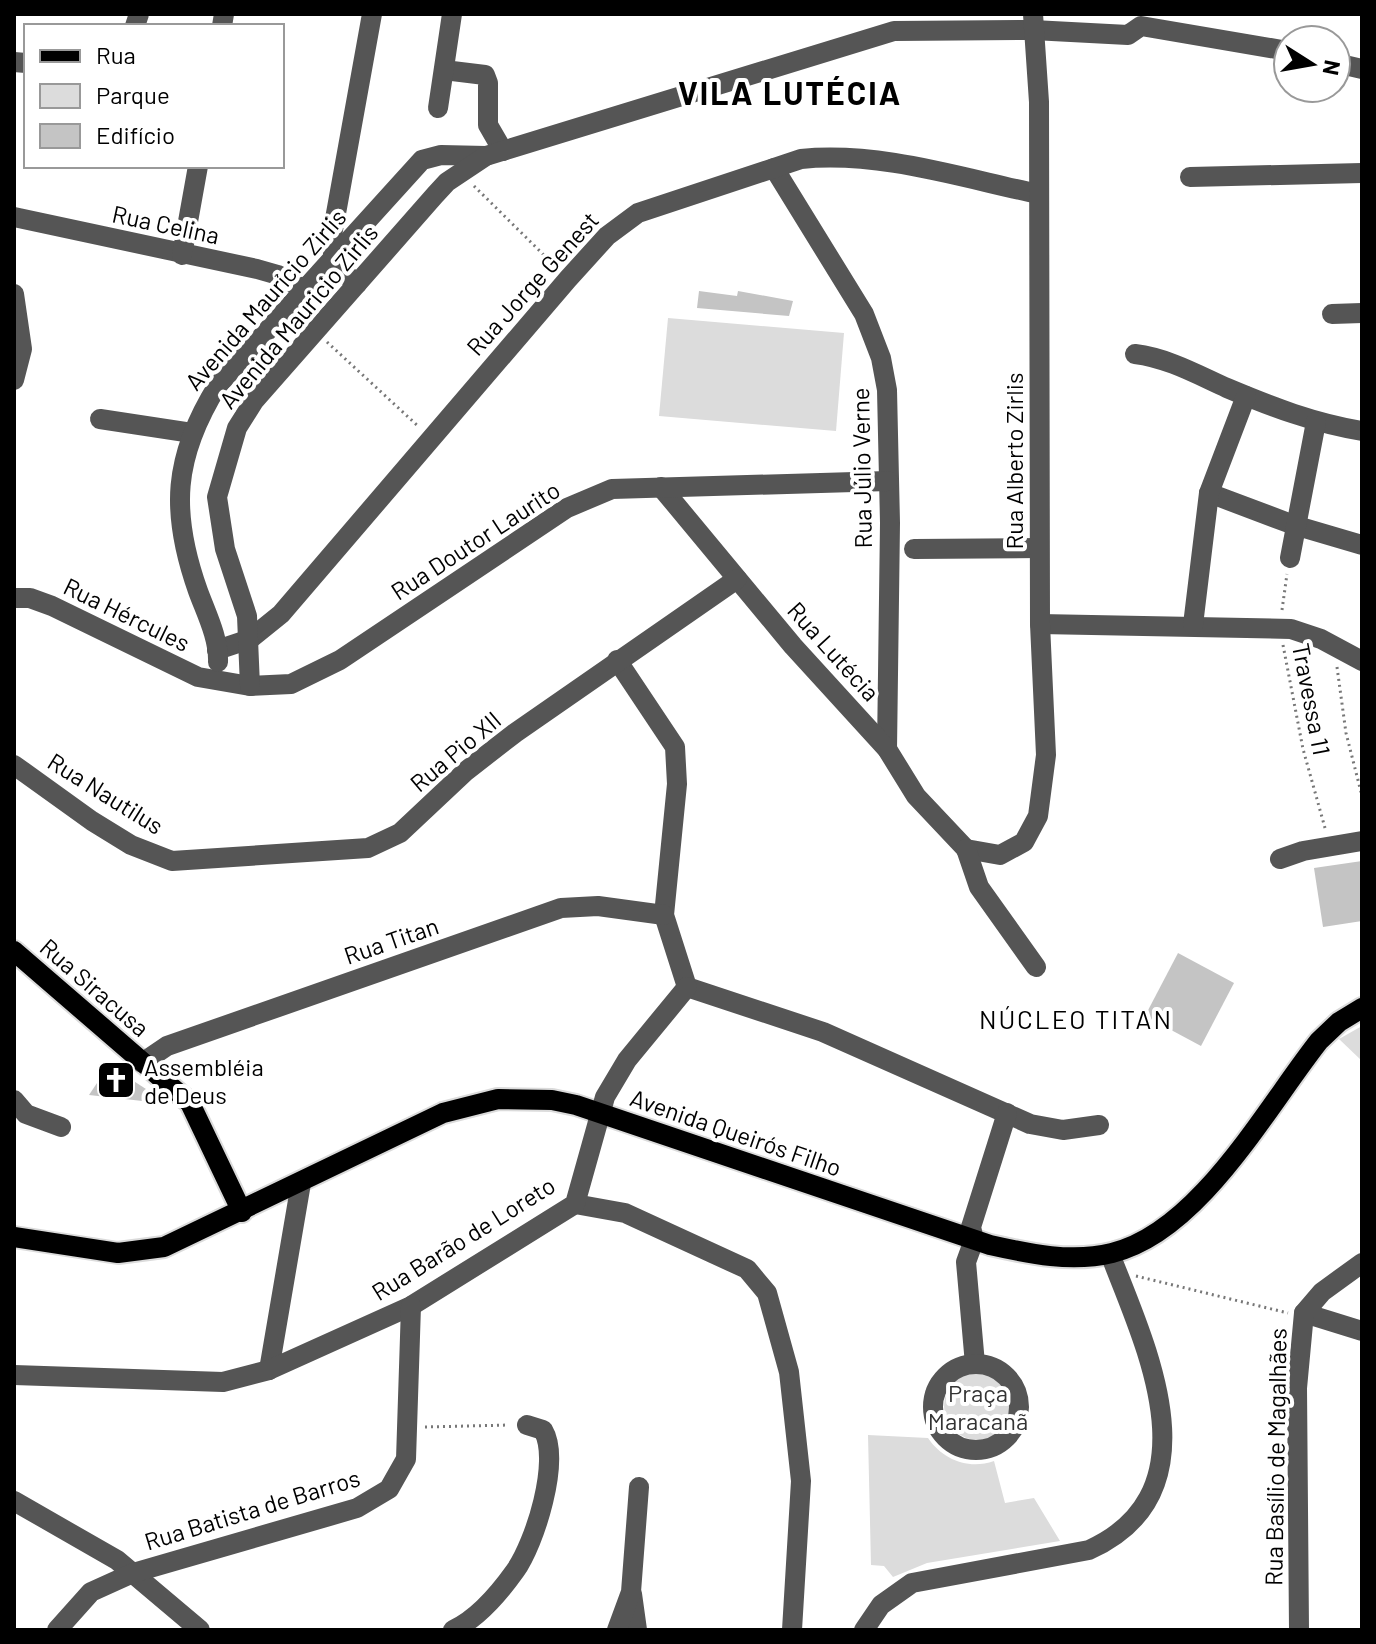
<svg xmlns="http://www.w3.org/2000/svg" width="1376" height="1644" font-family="Barlow,sans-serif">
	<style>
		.green { fill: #dcdcdc }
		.building { fill: #c4c4c4 }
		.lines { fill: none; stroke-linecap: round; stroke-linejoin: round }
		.major-casing { stroke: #dbdbdb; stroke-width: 24 }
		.path { stroke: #777; stroke-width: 3; stroke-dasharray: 2 4; stroke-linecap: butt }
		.minor { stroke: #555; stroke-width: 20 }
		.major { stroke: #000; stroke-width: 20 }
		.labels { text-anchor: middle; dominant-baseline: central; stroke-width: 8; stroke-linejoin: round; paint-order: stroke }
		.street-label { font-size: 24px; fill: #000; stroke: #fff }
		.poi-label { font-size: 24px; fill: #000; stroke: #fff; text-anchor: start }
		.park-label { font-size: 24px; fill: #333; stroke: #fff }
		.neighbourhood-label { font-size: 26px; letter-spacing: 2px; fill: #000; stroke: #fff }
		.district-label { font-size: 32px; font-weight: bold; letter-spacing: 2px; fill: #000; stroke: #fff }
	</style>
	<rect width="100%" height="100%" fill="#fff"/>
	<g class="green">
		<polygon points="668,318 844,333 836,431 659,416"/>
		<polygon points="1362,1026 1362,1061 1339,1039"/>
		<circle cx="978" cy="1406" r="34"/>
		<path d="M868,1435L928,1438C943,1460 969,1470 994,1461L1005,1503L1034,1498L1060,1541L927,1563L893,1577L884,1566L871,1565Z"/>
	</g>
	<g class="building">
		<polygon points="699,291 737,296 738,291 793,301 789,316 697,308"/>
		<polygon points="1362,861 1362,921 1323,927 1314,868"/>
		<polygon points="1178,953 1234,983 1201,1046 1145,1016"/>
		<polygon points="109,1065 169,1104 89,1095"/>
	</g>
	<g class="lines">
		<g class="major-casing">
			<g id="major">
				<polyline points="14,951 190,1103 242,1212"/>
				<path d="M14,1237L118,1253L164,1247L443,1113L498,1099L552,1100L576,1105L990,1245C1030,1254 1072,1263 1112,1253C1199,1232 1266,1108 1319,1041L1339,1022L1362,1008"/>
			</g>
		</g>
		<g class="path">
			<polyline points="474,186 557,268"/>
			<polyline points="327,342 419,427"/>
			<polyline points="1282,610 1287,574"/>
			<polyline points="1283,645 1303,749 1325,828"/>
			<polyline points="1337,667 1346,733 1362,796"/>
			<polyline points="1136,1276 1288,1313"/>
			<polyline points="425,1427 509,1425"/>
		</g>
		<g class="minor">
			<polyline points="135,26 139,14"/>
			<polyline points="222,26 224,14"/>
			<polyline points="14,62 26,63"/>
			<polyline points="1336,63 1362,69"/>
			<polyline points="444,70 485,75 488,83 488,125 503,151"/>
			<polyline points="438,108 452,14"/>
			<polyline points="774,168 864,314 881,358 887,390 890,523 887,749"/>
			<polyline points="1190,177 1362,173"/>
			<polyline points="14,217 257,269 278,275 304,289"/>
			<polyline points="182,255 198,166"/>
			<path d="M357,284C341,271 333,263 331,241L372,14"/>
			<polyline points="14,294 22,349 14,380"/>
			<polyline points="1332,314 1362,313"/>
			<path d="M1135,354C1168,358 1198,375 1227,388C1272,407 1314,423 1362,431"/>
			<polyline points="100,419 192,433"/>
			<polyline points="661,487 793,646 887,749 916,796 966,849"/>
			<polyline points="1209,493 1294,525 1362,545"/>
			<polyline points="914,549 1039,548"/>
			<polyline points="1290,558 1316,422"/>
			<polyline points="14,598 30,598 52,606 198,677 250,686 291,684 340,660 567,508 612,489 888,481"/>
			<polyline points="1040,624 1291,629 1321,639 1362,661"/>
			<polyline points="1193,625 1209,493 1246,396"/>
			<path d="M217,650L250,639L281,614L568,279L607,236L638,213L801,159C880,151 962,178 1038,194"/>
			<polyline points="617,660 675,747 677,784 664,915 687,987"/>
			<path d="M218,662C219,638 206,613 198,591C170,512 173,457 218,385L422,160L441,155L486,156"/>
			<polyline points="250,686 247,616 225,549 217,497 237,428 254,401 435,195 447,182 486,156 894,31 1033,30 1128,35 1141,26 1288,51"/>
			<polyline points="14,765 92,821 131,845 172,861 368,848 400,833 466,771 515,733 737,579"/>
			<polyline points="966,849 1000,855 1024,842 1038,816 1046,755 1040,624 1039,102 1033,14"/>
			<polyline points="966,849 979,887 1036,967"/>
			<polyline points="1280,859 1303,851 1362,841"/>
			<polyline points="687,987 823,1032 1030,1124 1063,1130 1099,1125"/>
			<polyline points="142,1063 167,1046 561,908 598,906 664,915"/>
			<polyline points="14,1100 26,1114 61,1127"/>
			<polyline points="575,1204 625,1213 747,1269 767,1293 789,1372 801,1481 792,1630"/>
			<polyline points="1304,1313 1362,1331"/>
			<polyline points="975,1364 966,1262 974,1240 971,1227 1007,1113"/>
			<circle cx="976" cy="1407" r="43"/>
			<polyline points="269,1370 301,1183"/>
			<polyline points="14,1375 223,1382 269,1370 411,1306 575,1204 605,1097 627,1060 687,987"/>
			<polyline points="14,1501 117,1560 200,1630"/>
			<polyline points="632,1594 637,1630"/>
			<polyline points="57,1630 91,1592 133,1573 357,1508 389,1489 406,1459 411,1306"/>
			<path d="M453,1630C477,1619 500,1592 515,1571C535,1543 561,1460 543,1430L527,1425"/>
			<polyline points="617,1630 631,1592 639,1487"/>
			<path d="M864,1630L881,1605L912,1583L1089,1550C1217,1492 1146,1347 1110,1254"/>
			<polyline points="1299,1630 1297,1388 1304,1313 1322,1292 1362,1263"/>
		</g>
		<use href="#major" class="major"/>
	</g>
	<defs>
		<g id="church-square" transform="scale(2)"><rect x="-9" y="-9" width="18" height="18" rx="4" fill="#000" stroke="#fff"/><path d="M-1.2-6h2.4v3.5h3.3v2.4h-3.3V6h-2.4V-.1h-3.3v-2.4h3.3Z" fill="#fff"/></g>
	</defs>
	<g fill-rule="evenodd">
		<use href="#church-square" x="116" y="1080"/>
	</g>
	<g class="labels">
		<g class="street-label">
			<text transform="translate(166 224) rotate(12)">Rua Celina</text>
			<text transform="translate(532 283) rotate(-48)">Rua Jorge Genest</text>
			<text transform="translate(265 299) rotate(-49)">Avenida Maurício Zirlis</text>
			<text transform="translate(298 316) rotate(-50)">Avenida Mauricio Zirlis</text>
			<text transform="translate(1013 461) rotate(-90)">Rua Alberto Zirlis</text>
			<text transform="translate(861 468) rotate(-91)">Rua Júlio Verne</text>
			<text transform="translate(475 540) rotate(-33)">Rua Doutor Laurito</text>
			<text transform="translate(127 614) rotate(26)">Rua Hércules</text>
			<text transform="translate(834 651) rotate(48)">Rua Lutécia</text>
			<text transform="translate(1312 699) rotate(79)">Travessa 11</text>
			<text transform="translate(455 751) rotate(-40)">Rua Pio XII</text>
			<text transform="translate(106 793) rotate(32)">Rua Nautilus</text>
			<text transform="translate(391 940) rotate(-19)">Rua Titan</text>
			<text transform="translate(95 987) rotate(41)">Rua Siracusa</text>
			<text transform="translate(736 1132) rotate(19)">Avenida Queirós Filho</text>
			<text transform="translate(463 1238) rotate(-32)">Rua Barão de Loreto</text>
			<text transform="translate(1275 1457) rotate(-89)">Rua Basílio de Magalhães</text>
			<text transform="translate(252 1509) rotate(-17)">Rua Batista de Barros</text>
		</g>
		<g class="poi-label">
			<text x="144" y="1066">Assembléia<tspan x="144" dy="28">de Deus</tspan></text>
		</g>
		<g class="park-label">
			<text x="978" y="1392">Praça<tspan x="978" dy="28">Maracanã</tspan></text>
		</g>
		<g class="neighbourhood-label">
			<text x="1076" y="1018">NÚCLEO TITAN</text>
		</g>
		<g class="district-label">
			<text x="790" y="92">VILA LUTÉCIA</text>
		</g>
	</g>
	<rect width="1376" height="1644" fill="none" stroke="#000000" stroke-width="32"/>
	<rect x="24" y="24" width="260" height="144" fill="#ffffff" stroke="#999999" stroke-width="2"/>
	<rect x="40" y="50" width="40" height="12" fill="#000000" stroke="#999999" stroke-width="2"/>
	<text x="96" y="64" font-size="24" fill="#000000">Rua</text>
	<rect x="40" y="84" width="40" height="24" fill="#dcdcdc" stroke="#999999" stroke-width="2"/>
	<text x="96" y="104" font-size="24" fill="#000000">Parque</text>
	<rect x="40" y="124" width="40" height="24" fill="#c4c4c4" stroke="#999999" stroke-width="2"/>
	<text x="96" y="144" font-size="24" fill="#000000">Edifício</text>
	<g transform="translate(1312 64) rotate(101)"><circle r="38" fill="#ffffff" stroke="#999999" stroke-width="2"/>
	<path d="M0-6L14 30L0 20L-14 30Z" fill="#000000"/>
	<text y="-12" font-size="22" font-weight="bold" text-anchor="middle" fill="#000000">N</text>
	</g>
</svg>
